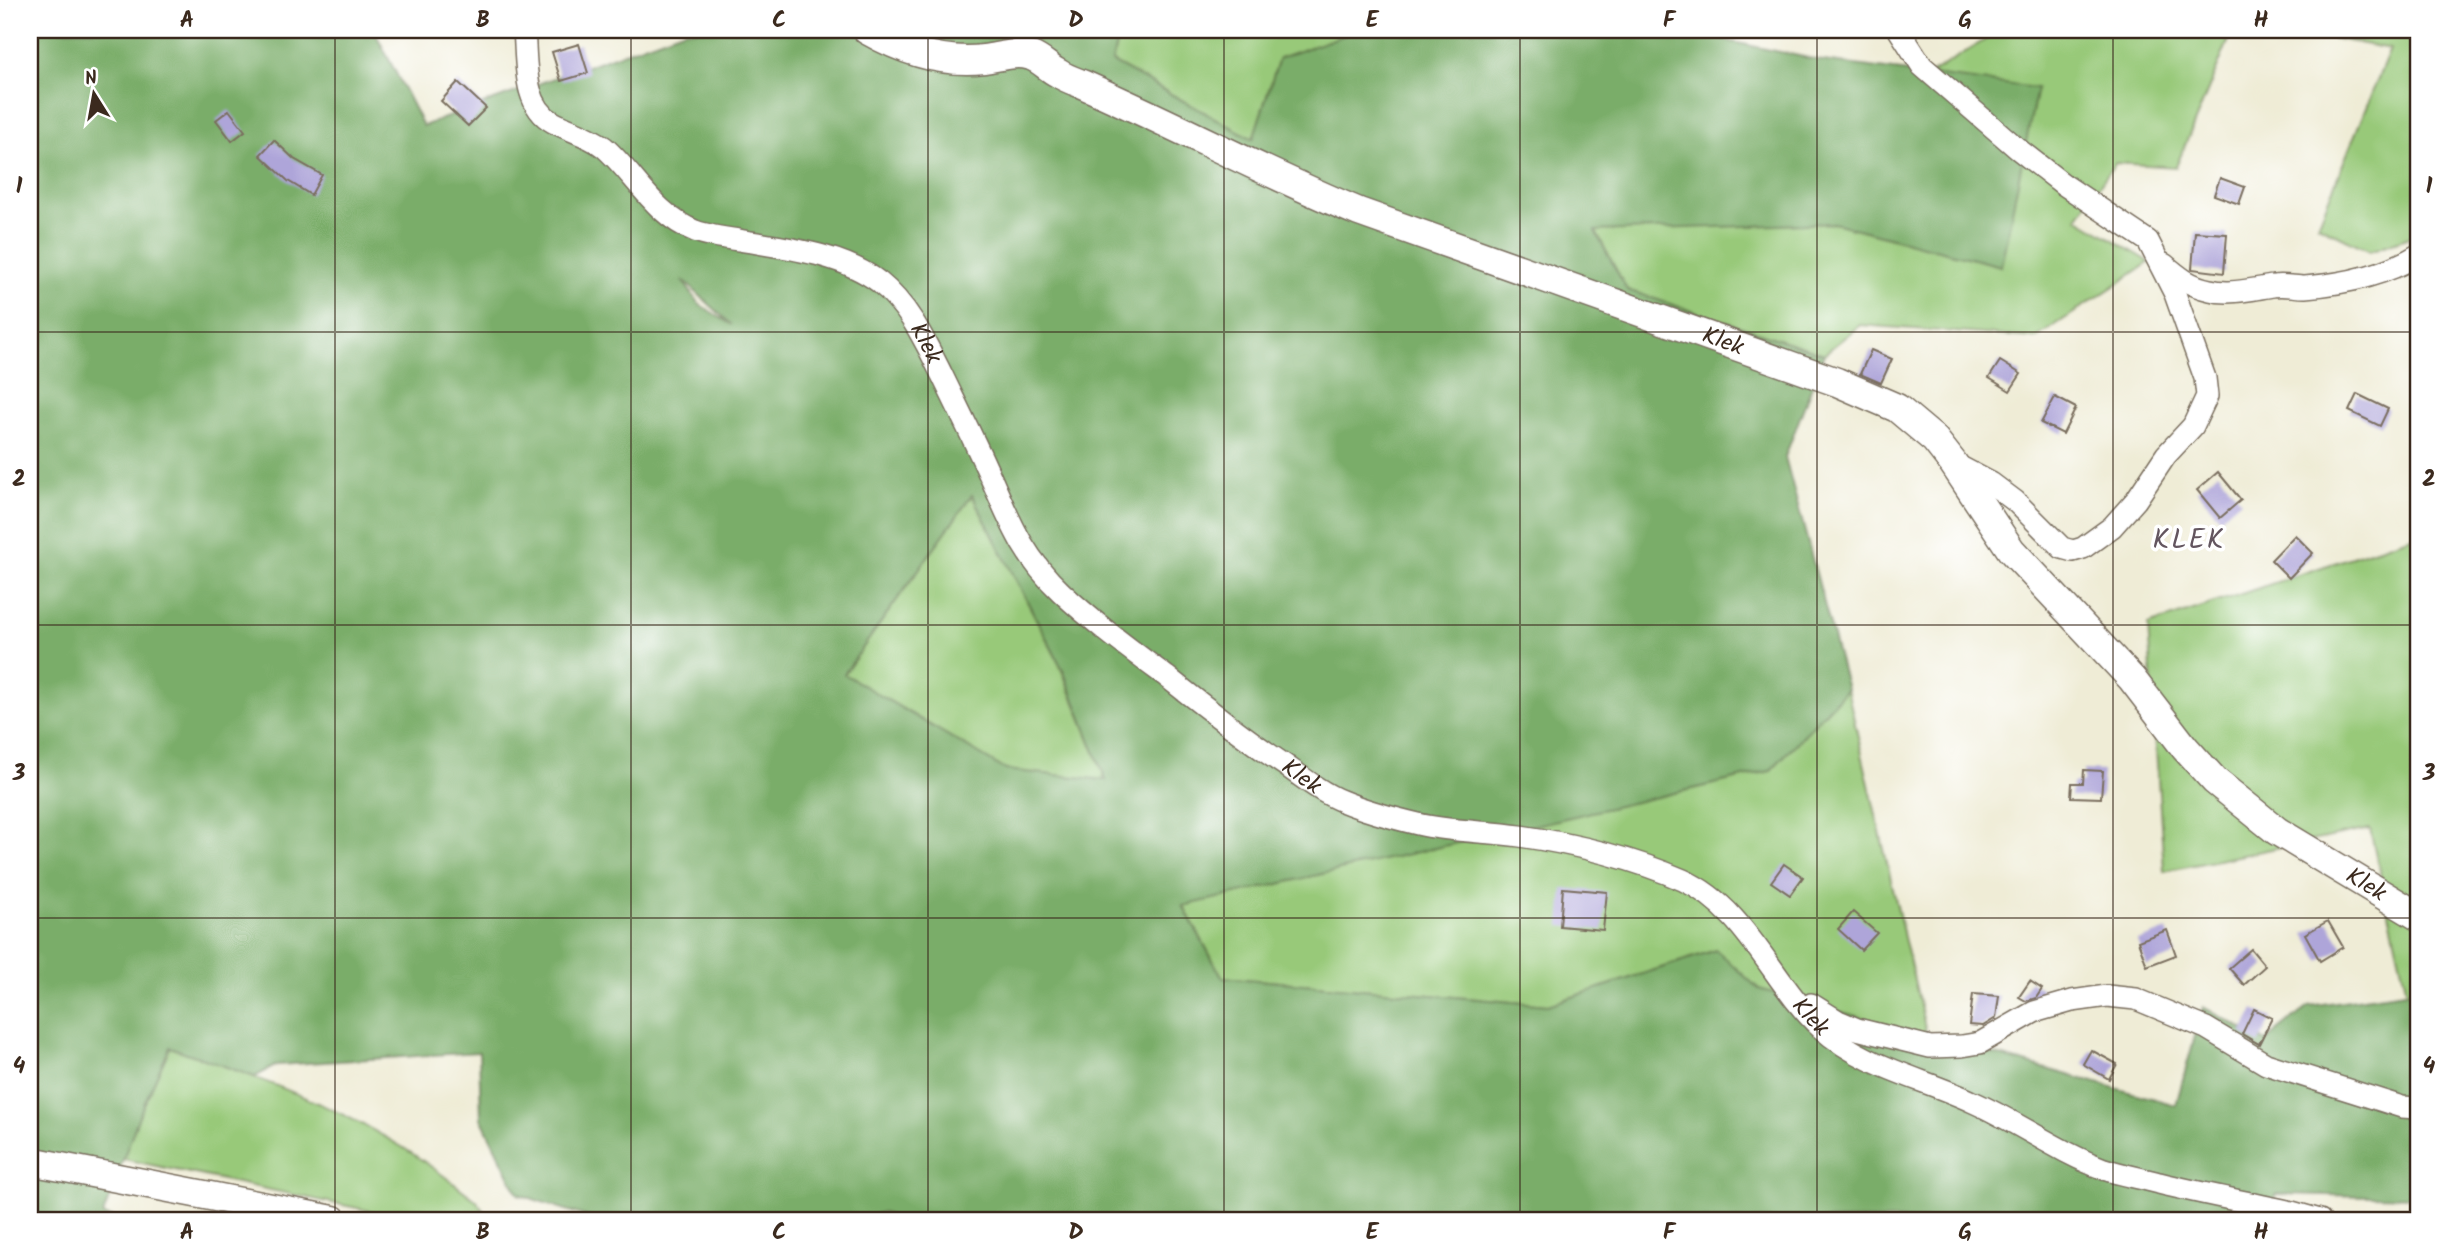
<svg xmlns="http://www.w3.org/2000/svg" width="2448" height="1250" font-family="Kalam,sans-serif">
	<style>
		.green { fill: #98c979; stroke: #6a7a4c; stroke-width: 2 }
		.forest { fill: #7aad69; stroke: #5a6c44; stroke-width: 2; fill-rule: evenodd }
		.building { fill: #aea5d9 }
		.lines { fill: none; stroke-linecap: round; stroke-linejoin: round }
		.street-casing { stroke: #7a6e5e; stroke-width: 24 }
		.secondary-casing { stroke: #7a6e5e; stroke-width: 31 }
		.street { stroke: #fff; stroke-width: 21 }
		.secondary { stroke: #fff; stroke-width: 28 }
		.grid { fill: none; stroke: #3b2a1e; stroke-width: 2; stroke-opacity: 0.55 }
		.labels { text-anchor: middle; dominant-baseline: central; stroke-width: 7; stroke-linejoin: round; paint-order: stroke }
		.street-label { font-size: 24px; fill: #3b2a1e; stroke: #fff }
		.quarter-label { font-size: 28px; letter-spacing: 2px; fill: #63555f; stroke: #fff }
		.neatline { fill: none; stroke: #3b2a1e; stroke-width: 2.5 }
		.grid-label { font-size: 23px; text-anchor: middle; font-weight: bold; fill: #3b2a1e }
	</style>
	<rect width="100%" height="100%" fill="#fff"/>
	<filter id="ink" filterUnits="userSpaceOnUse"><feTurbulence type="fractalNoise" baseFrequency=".0143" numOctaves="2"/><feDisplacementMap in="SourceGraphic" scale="14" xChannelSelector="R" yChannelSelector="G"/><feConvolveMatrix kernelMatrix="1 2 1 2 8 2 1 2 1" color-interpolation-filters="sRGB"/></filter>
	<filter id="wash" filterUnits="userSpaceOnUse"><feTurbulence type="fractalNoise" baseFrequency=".00686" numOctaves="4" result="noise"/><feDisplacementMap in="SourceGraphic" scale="28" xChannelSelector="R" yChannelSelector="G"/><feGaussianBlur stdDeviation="1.57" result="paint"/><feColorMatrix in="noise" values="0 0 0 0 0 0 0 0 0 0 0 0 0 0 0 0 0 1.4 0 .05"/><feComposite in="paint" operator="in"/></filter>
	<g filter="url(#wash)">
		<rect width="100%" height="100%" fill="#efecd6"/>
		<g class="green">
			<polygon points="1119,30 1359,30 1360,31 1279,58 1253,139 1112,62"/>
			<polygon points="2001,30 2233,30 2176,167 2115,163 2077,218 2150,262 2036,338 1860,325 1824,354 1627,290 1595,230 1834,223 2001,266 1930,74"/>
			<polygon points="2289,30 2418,30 2418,234 2370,251 2318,225 2390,49"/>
			<polygon points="972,495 1058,661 1109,786 1006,770 844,674"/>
			<polygon points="2418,535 2418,990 2407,992 2370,829 2164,871 2148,625"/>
			<polygon points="1847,689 1927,1036 1758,989 1716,950 1548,1005 1222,977 1183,905 1770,771"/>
			<path d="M170,1047C246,1074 327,1101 397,1144C425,1160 450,1181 476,1200L484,1211V1220H414L123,1159L140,1113Z"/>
		</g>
		<path class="forest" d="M30,30H374L423,126L685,30H1119L1112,62L1253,139L1279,58L1359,30H1677L1823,61L2037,88L2001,266L1834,223L1595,231L1627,290L1824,354L1785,457L1847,689L1770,771L1183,906L1222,977L1548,1005L1716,950L1759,989L2176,1105L2203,1007L2265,1041L2309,1006L2418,990V1197L2277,1194L2263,1220H900L882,1212L862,1220H596L518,1194L481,1118L479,1052L277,1065L255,1077L170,1047L140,1113L103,1215L121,1220H30ZM683,281H684L732,325L699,304ZM972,495L1063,670L1106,780L1006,770L844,674Z"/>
		<g id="blocks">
			<g class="building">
				<polygon points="579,44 588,73 561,81 552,52"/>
				<polygon points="458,82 486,108 468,126 441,101"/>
				<polygon points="229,110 245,131 232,141 216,120"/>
				<polygon points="274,140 294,159 322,175 311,195 288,181 260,155"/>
				<polygon points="2220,178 2245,187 2239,204 2214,195"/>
				<polygon points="2195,232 2227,234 2224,273 2192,269"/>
				<polygon points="1871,350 1892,359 1881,383 1860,374"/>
				<polygon points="2000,361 2021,374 2010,391 1989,378"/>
				<polygon points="2357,394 2388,409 2380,426 2349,411"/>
				<polygon points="2055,397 2076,408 2063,434 2041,423"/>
				<polygon points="2218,472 2241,500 2220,518 2197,490"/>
				<polygon points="2295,535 2313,553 2289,578 2271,560"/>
				<polygon points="2084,770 2103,771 2101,798 2071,797 2072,783 2083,783"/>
				<polygon points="1784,864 1803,877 1790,895 1771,882"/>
				<polygon points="1563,888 1607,892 1603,930 1560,926"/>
				<polygon points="1853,912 1877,933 1861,950 1838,929"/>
				<polygon points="2328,921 2343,947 2320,961 2305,934"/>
				<polygon points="2167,930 2176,955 2147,966 2138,941"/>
				<polygon points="2251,949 2265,966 2244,985 2229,968"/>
				<polygon points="2030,981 2042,989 2036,998 2026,1001 2019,997"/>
				<polygon points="1973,994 1999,996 1996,1018 1983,1026 1969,1025"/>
				<polygon points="2254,1009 2272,1018 2259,1044 2242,1034"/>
				<polygon points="2091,1050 2117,1064 2109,1079 2083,1064"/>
			</g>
		</g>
	</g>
	<g filter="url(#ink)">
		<use href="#blocks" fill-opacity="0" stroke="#7a6e5e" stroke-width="2"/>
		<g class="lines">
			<g class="street-casing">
				<g id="street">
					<path id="s1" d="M524,30C527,60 522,105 553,122C570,131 588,135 604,147C635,174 654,215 695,231C709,236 724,238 739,240C785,248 841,253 879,282C909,306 925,341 942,375C957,406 972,436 986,467C1009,517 1019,552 1061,592C1094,623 1131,650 1167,677C1206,708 1244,738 1285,765C1303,778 1322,793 1342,801C1366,811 1393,818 1418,824C1452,832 1486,831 1520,836C1575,844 1632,858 1683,880C1747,909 1772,983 1821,1028C1864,1067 1922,1078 1973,1102C2018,1122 2058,1152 2104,1169C2122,1175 2141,1178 2159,1183C2203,1194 2248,1202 2292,1212L2320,1220"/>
					<polyline points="1899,30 1922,66 2018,149 2063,184 2148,241 2175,294 2205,378 2207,396 2193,426 2166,455 2136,500 2112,527 2083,548 2073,551 2062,548 2015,501 1991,483 1955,464"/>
					<path d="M2164,264C2179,277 2190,286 2210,290C2230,295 2253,289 2273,286C2284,284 2295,287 2305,287C2343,284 2385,275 2418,255"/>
					<polyline points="1811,1004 1838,1021 1857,1029 1930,1047 1962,1046 1980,1043 2034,1012 2072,1001 2107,996 2136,999 2206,1028 2266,1064 2402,1107 2418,1108"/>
				</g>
			</g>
			<g class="secondary-casing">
				<g id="secondary">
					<path id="s2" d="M867,30C902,50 943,64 984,59C1000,57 1015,51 1031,56C1042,60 1048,68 1058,73C1065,78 1074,81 1082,84C1175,125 1265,173 1359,212L1837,382L1897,408L1935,440L1953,463L2011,550L2132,679L2185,748L2215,781L2277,831L2418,916"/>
					<polyline points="30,1161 333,1220"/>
				</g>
			</g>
			<use href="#street" class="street"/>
			<use href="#secondary" class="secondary"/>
		</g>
	</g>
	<path class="grid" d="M335,30V1220M631,30V1220M928,30V1220M1224,30V1220M1520,30V1220M1817,30V1220M2113,30V1220M30,332H2418M30,625H2418M30,918H2418"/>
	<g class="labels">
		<g class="street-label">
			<text stroke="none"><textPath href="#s2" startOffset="920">Klek</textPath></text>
			<text stroke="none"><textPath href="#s1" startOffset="553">Klek</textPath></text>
			<text stroke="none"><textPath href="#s1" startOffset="1141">Klek</textPath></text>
			<text stroke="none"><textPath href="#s2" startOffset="1782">Klek</textPath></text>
			<text stroke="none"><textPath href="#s1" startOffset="1729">Klek</textPath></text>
		</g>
		<g class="quarter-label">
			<text x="2189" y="540">KLEK</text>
		</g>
	</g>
	<rect width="2448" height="1250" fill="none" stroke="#fff" stroke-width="77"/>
	<g transform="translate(94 94) rotate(349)" stroke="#ffffff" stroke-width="5" paint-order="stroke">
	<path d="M0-5L12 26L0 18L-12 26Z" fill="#3b2a1e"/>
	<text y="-10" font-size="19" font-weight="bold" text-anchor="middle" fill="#3b2a1e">N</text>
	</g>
	<rect x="38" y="38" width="2372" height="1174" class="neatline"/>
	<g class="grid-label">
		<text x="187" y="27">A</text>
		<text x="483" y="27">B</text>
		<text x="779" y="27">C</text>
		<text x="1076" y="27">D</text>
		<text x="1372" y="27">E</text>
		<text x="1669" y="27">F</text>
		<text x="1965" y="27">G</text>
		<text x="2261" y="27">H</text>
		<text x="19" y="193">1</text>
		<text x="2429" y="193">1</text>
		<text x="19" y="486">2</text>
		<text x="2429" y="486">2</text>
		<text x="19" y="780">3</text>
		<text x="2429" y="780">3</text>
		<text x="19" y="1073">4</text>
		<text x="2429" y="1073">4</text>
		<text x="187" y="1239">A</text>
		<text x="483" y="1239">B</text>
		<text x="779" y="1239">C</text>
		<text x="1076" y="1239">D</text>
		<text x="1372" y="1239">E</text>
		<text x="1669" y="1239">F</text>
		<text x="1965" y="1239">G</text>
		<text x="2261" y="1239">H</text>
	</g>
</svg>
